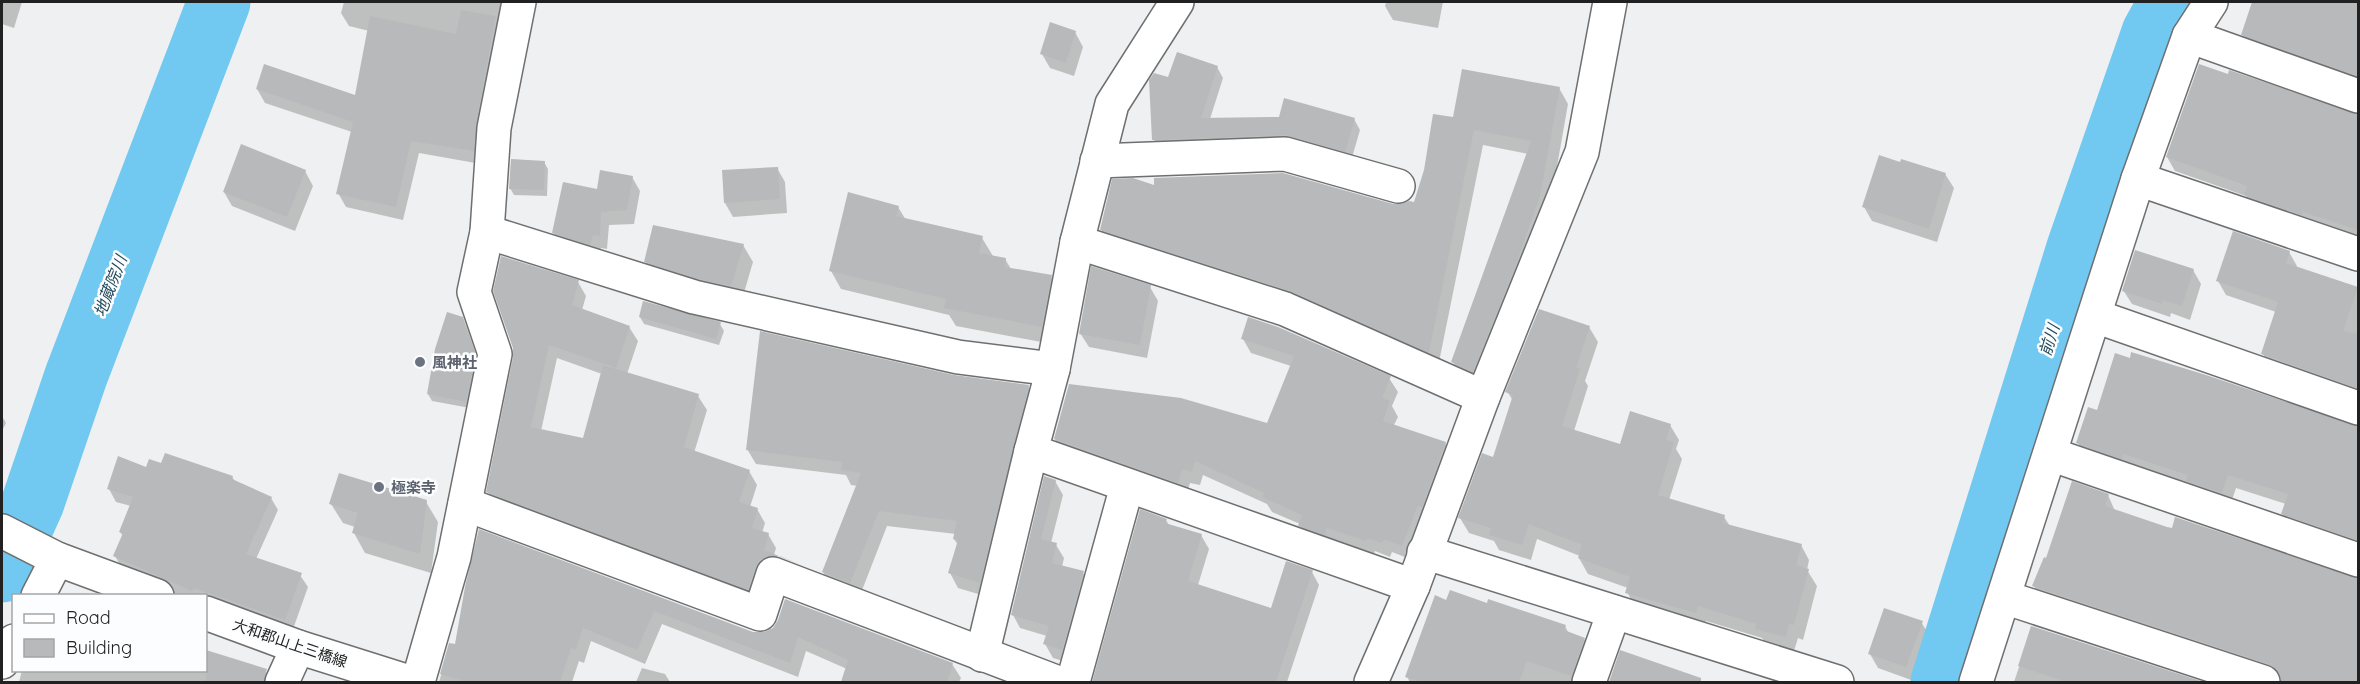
<svg xmlns="http://www.w3.org/2000/svg" width="2360" height="684" font-family="Quicksand,'Noto Sans JP',sans-serif">
	<style>
		.shadow { fill: #0003; fill-rule: evenodd }
		.lines { fill: none; stroke-linecap: round; stroke-linejoin: round }
		.river { stroke: #71c9f1; stroke-width: 63 }
		.building { fill: #b8b9ba }
		.minor-casing { stroke: #6e6f70; stroke-width: 36 }
		.secondary-casing { stroke: #6e6f70; stroke-width: 36 }
		.minor { stroke: #fff; stroke-width: 33 }
		.secondary { stroke: #fff; stroke-width: 33 }
		.worship-dot { fill: #6b7280; stroke: #fcfdfe; stroke-width: 2 }
		.labels { text-anchor: middle; dominant-baseline: central; stroke-width: 5; stroke-linejoin: round; paint-order: stroke }
		.worship-label { font-size: 15px; font-weight: bold; fill: #5b616d; stroke: #fcfdfe; text-anchor: start }
		.street-label { font-size: 15px; fill: #212121; stroke: #fcfdfe }
		.water-label { font-size: 16px; font-style: italic; fill: #244b5c; stroke: #fcfdfe }
	</style>
	<rect width="100%" height="100%" fill="#eef0f1"/>
	<g class="shadow">
		<polygon points="2,2 22,2 14,28 2,24"/>
		<polygon points="344,2 515,2 481,164 419,153 403,220 346,207 338,193 352,132 265,103 257,89 356,97 369,31 349,26 341,13"/>
		<polygon points="1386,2 1443,2 1438,28 1393,20 1385,6"/>
		<polygon points="2254,2 2358,2 2358,87 2251,49 2243,34"/>
		<polygon points="1075,32 1083,47 1074,76 1050,68 1042,54"/>
		<polygon points="1217,67 1223,78 1210,119 1354,119 1360,130 1351,161 1160,150 1154,140 1169,79"/>
		<polygon points="1559,88 1568,104 1549,212 1482,387 1462,378 1453,362 1528,154 1483,145 1438,367 1110,245 1101,229 1156,187 1393,206 1415,204 1455,118"/>
		<polygon points="2351,115 2358,116 2358,241 2254,209 2246,196 2175,171 2167,157"/>
		<polygon points="544,162 548,169 547,196 514,195 510,188"/>
		<polygon points="777,168 785,182 787,213 733,217 725,203"/>
		<polygon points="305,171 313,186 295,231 232,206 224,192"/>
		<polygon points="1945,174 1954,188 1937,242 1872,221 1864,207"/>
		<polygon points="632,177 640,191 634,224 609,225 607,249 601,248 598,258 562,247 554,233 599,191"/>
		<polygon points="898,207 906,220 982,238 993,256 1005,259 1011,269 1051,277 1061,295 1052,344 956,326 949,315 841,289 831,271"/>
		<polygon points="743,245 753,262 741,303 655,278 645,261"/>
		<polygon points="2289,252 2297,266 2296,268 2358,289 2358,399 2271,368 2263,354 2276,312 2226,295 2218,281"/>
		<polygon points="2193,270 2201,284 2190,320 2171,313 2170,317 2132,304 2123,290"/>
		<path d="M578,282L586,296L582,310L629,327L638,341L627,374L698,396L707,410L694,453L749,471L757,485L750,507L757,509L765,523L762,533L768,534L776,548L774,555L800,566L806,577L756,603L496,506L488,492L515,357ZM557,358L602,374L584,440L541,431Z"/>
		<polygon points="1150,287 1158,301 1147,358 1089,347 1080,333"/>
		<polygon points="640,317 720,324 724,331 719,345 644,324"/>
		<polygon points="466,326 479,363 470,408 432,401 428,394"/>
		<polygon points="1589,327 1598,342 1585,381 1588,386 1574,431 1621,446 1670,425 1679,440 1676,449 1682,459 1669,500 1724,517 1730,526 1801,545 1809,560 1807,570 1817,586 1803,640 1798,638 1794,651 1766,644 1762,638 1706,621 1704,628 1636,608 1627,592 1628,588 1588,574 1579,558 1580,556 1537,539 1531,560 1499,550 1494,541 1469,533 1460,518 1494,459 1513,401 1507,391"/>
		<polygon points="1243,339 1389,378 1398,392 1392,406 1398,417 1394,425 1445,443 1454,457 1410,559 1392,552 1390,557 1375,551 1374,554 1335,541 1308,540 1300,524 1272,512 1267,504 1203,475 1200,485 1190,483 1186,496 1064,453 1055,439 1268,424 1291,366 1251,353"/>
		<polygon points="954,377 1028,386 1037,401 988,597 958,588 950,573 958,545 954,539 956,534 887,526 859,598 832,587 823,572 858,486 851,485 846,475 756,464 747,449"/>
		<polygon points="2098,412 2358,428 2358,551 2291,527 2283,514 2286,504 2236,488 2230,506 2086,457 2078,443"/>
		<polygon points="2,416 6,423 2,431"/>
		<polygon points="161,465 232,477 235,481 271,498 278,510 256,559 300,575 308,587 292,632 206,601 206,596 177,596 122,568 115,556 123,536 120,532 131,506 116,502 109,489 147,468"/>
		<polygon points="1055,481 1063,495 1051,543 1056,545 1064,558 1062,567 1083,573 1091,586 1070,663 1053,658 1045,644 1047,636 1020,628 1013,615"/>
		<polygon points="2108,495 2115,511 2167,529 2358,580 2358,682 2285,682 2278,678 2042,600 2034,586 2047,560"/>
		<polygon points="426,502 438,522 431,573 365,553 354,533 355,527 343,523 331,504"/>
		<polygon points="1141,511 1166,520 1169,525 1201,535 1209,549 1198,585 1272,610 1312,572 1319,585 1287,682 1094,682"/>
		<polygon points="480,531 753,633 764,634 774,629 952,664 961,678 959,682 842,682 847,669 806,651 798,677 662,624 645,664 591,641 584,663 579,661 572,682 439,682 450,645 456,645"/>
		<polygon points="1447,601 1488,604 1565,626 1569,634 1584,639 1592,653 1582,682 1410,682 1407,677"/>
		<polygon points="1921,622 1930,636 1914,681 1878,668 1870,654"/>
		<polygon points="2032,628 2200,682 2014,682"/>
		<polygon points="206,652 266,672 272,682 19,682 22,670 206,670"/>
		<polygon points="1621,652 1676,672 1682,682 1610,682"/>
		<polygon points="642,668 665,674 670,682 636,682"/>
	</g>
	<g class="lines">
		<g class="river">
			<polyline points="2,571 33,502 76,376 219,2"/>
			<polyline points="1942,682 2078,248 2153,33 2170,2"/>
		</g>
	</g>
	<g class="building">
		<polygon points="2252,2 2358,2 2358,76 2241,35"/>
		<polygon points="461,10 496,16 476,124 474,151 411,141 396,207 336,194 353,122 256,89 264,64 355,95 370,16 456,34"/>
		<polygon points="1050,22 1076,31 1066,63 1040,54"/>
		<polygon points="1177,52 1218,66 1201,118 1279,117 1284,98 1355,118 1345,152 1285,135 1152,140 1149,80 1154,73 1168,77"/>
		<polygon points="2199,64 2228,74 2229,70 2358,114 2358,230 2303,212 2302,215 2244,195 2247,186 2166,157"/>
		<polygon points="1462,69 1560,87 1540,196 1514,270 1473,372 1451,362 1531,141 1474,130 1429,353 1291,291 1100,230 1112,179 1133,178 1154,185 1154,178 1283,173 1393,204 1402,204 1409,201 1414,202 1424,170 1433,114 1453,117"/>
		<polygon points="241,144 306,170 287,217 223,192"/>
		<polygon points="1879,155 1900,162 1901,159 1946,173 1929,229 1862,207"/>
		<polygon points="511,159 545,161 544,190 509,189"/>
		<polygon points="778,167 780,199 724,203 722,170"/>
		<polygon points="600,170 633,176 627,210 601,212 600,236 593,235 590,245 552,233 563,182 597,189"/>
		<polygon points="848,192 899,206 896,216 983,236 979,253 1006,258 1005,267 1052,275 1042,327 944,308 946,299 829,271"/>
		<polygon points="653,225 744,244 731,286 699,279 644,262"/>
		<polygon points="2233,231 2290,251 2286,263 2358,287 2343,331 2358,334 2358,388 2261,354 2278,302 2216,281"/>
		<polygon points="2135,250 2194,269 2182,306 2163,300 2162,304 2122,291"/>
		<polygon points="501,256 579,280 572,305 630,326 616,368 549,345 531,427 583,438 603,365 699,394 684,447 750,470 739,502 758,508 752,528 769,533 764,550 801,565 780,556 769,556 760,560 755,568 748,590 486,492 513,357 513,348 493,291"/>
		<polygon points="1091,266 1151,285 1140,345 1079,334"/>
		<polygon points="643,301 721,322 716,339 639,317"/>
		<polygon points="1539,309 1590,326 1576,368 1580,369 1562,426 1620,444 1630,411 1671,424 1666,440 1674,442 1658,495 1725,515 1723,523 1802,544 1796,565 1809,569 1794,625 1789,624 1786,637 1755,629 1756,624 1698,606 1696,613 1625,593 1630,577 1578,558 1582,545 1529,524 1522,545 1489,535 1491,528 1458,518 1482,453 1493,457 1513,395 1505,392"/>
		<polygon points="447,312 463,317 476,355 466,402 427,394 435,349"/>
		<polygon points="1248,317 1278,327 1391,376 1382,398 1390,401 1383,421 1446,442 1422,507 1418,506 1402,546 1384,539 1382,543 1367,538 1366,541 1327,528 1324,535 1298,526 1302,515 1262,497 1264,493 1195,461 1192,472 1182,469 1178,483 1054,439 1069,384 1181,398 1267,423 1294,356 1241,339"/>
		<polygon points="760,331 954,375 1029,385 980,583 948,573 958,540 953,539 957,521 879,511 850,583 822,572 861,473 841,470 842,462 746,450"/>
		<polygon points="2131,352 2206,375 2358,426 2358,540 2281,514 2288,494 2228,475 2222,493 2186,481 2188,475 2123,454 2121,459 2076,443 2088,407 2097,410 2115,353 2130,358"/>
		<polygon points="165,453 233,476 232,479 272,497 246,554 302,573 285,620 194,588 192,591 113,556 123,533 119,532 133,497 107,489 118,456 146,467 149,459 161,463"/>
		<polygon points="339,473 427,500 420,554 352,533 358,513 329,504"/>
		<polygon points="1044,476 1056,480 1041,539 1057,543 1052,563 1084,571 1062,650 1043,644 1049,626 1011,615"/>
		<polygon points="2072,481 2109,494 2105,506 2167,527 2172,528 2175,517 2358,578 2358,682 2281,682 2277,670 2269,664 2032,586 2044,557 2046,558"/>
		<polygon points="1140,509 1167,519 1165,523 1202,534 1188,581 1271,608 1286,561 1313,570 1276,682 1092,682"/>
		<polygon points="479,529 753,632 764,632 773,628 778,620 785,599 953,663 947,682 841,682 848,660 798,637 790,663 654,611 637,650 583,628 576,649 571,648 560,682 467,682 440,674 449,643 455,644 465,587"/>
		<polygon points="1450,590 1487,603 1488,599 1566,625 1564,630 1585,638 1571,676 1527,661 1519,682 1422,682 1405,677 1435,595 1446,600"/>
		<polygon points="1884,608 1923,621 1906,667 1868,654"/>
		<polygon points="2031,626 2204,682 2067,682 2018,666"/>
		<polygon points="206,650 267,669 263,682 206,682"/>
		<polygon points="1620,650 1701,678 1701,682 1609,682"/>
	</g>
	<g class="lines">
		<g class="minor-casing">
			<g id="minor">
				<polyline points="1177,2 1112,104 1077,242 1053,369 1031,451 1413,586"/>
				<polyline points="2189,36 2358,96"/>
				<polyline points="1097,161 1285,154 1398,186"/>
				<polyline points="2138,179 2358,254"/>
				<polyline points="487,232 694,297 958,357 1053,369"/>
				<polyline points="1077,242 1285,309 1483,397"/>
				<polyline points="2095,316 2358,408"/>
				<polyline points="2050,454 2358,560"/>
				<polyline points="465,504 760,614 773,574 1056,682"/>
				<polyline points="1424,552 1837,682"/>
				<polyline points="38,596 57,559"/>
				<polyline points="2004,597 2263,682"/>
				<polyline points="982,655 1031,451"/>
				<polyline points="2,662 14,641"/>
				<polyline points="282,682 298,647"/>
				<polyline points="418,682 454,557 495,354 474,292 487,232 494,128 519,2"/>
				<polyline points="1073,682 1127,486"/>
				<polyline points="1371,682 1413,586 1483,397 1582,152 1610,2"/>
				<polyline points="1589,682 1614,612"/>
				<polyline points="1976,682 2138,179 2189,36 2211,2"/>
			</g>
		</g>
		<g class="secondary-casing">
			<g id="secondary">
				<polyline points="2,531 57,559 157,596"/>
				<polyline points="206,613 298,647 409,682"/>
			</g>
		</g>
		<use href="#minor" class="minor"/>
		<use href="#secondary" class="secondary"/>
	</g>
	<g class="worship-dot">
		<circle cx="420" cy="362" r="6"/>
		<circle cx="379" cy="487" r="6"/>
	</g>
	<g class="labels">
		<g class="worship-label">
			<text x="432" y="362">風神社</text>
			<text x="391" y="487">極楽寺</text>
		</g>
		<g class="street-label">
			<text transform="translate(290 643) rotate(19)">大和郡山上三橋線</text>
		</g>
		<g class="water-label">
			<text transform="translate(110 286) rotate(-69)">地蔵院川</text>
			<text transform="translate(2049 340) rotate(-73)">前川</text>
		</g>
	</g>
	<rect width="2360" height="684" fill="none" stroke="#212121" stroke-width="6"/>
	<rect x="12" y="594" width="195" height="78" fill="#fcfdfe" stroke="#a4a5a6" stroke-width="1.5"/>
	<rect x="24" y="614" width="30" height="9" fill="#ffffff" stroke="#a4a5a6" stroke-width="1.5"/>
	<text x="66" y="624" font-size="18" fill="#212121">Road</text>
	<rect x="24" y="639" width="30" height="18" fill="#b8b9ba" stroke="#a4a5a6" stroke-width="1.5"/>
	<text x="66" y="654" font-size="18" fill="#212121">Building</text>
</svg>
